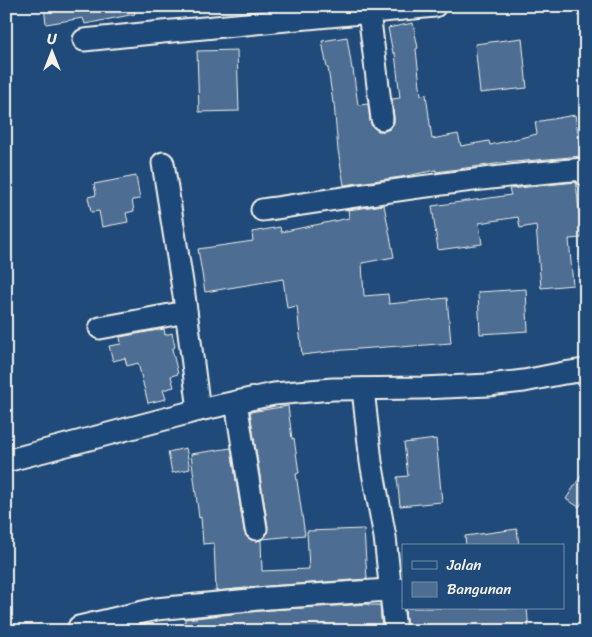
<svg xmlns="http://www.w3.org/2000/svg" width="592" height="637" font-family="Sriracha,sans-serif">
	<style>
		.building { fill: #4d6e92; stroke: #f4f1e8 }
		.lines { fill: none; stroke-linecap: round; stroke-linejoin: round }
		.street-casing { stroke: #f4f1e8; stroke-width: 25 }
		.street { stroke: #1f4a7a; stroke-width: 21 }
	</style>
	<rect width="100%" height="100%" fill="#1f4a7a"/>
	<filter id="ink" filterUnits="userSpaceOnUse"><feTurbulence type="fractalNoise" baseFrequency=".02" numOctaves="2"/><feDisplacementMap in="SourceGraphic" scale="10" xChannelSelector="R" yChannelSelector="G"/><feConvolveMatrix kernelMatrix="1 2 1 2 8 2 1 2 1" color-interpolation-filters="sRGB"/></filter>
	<g filter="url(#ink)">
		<g class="building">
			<polygon points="44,6 134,6 135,14 85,24 83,18 46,24"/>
			<polygon points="413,23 418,48 416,49 421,95 426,94 432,139 458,134 461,146 489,141 490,145 537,134 535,122 575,115 582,156 503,163 436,172 436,170 401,177 344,185 338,150 334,103 333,103 328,68 327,68 322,41 347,37 352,69 353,69 358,105 368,104 370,121 372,126 378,131 384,131 390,129 394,123 394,117 392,99 400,98 395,53 393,53 388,28"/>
			<polygon points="522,38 527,88 480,93 475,44"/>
			<polygon points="237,50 239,111 199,112 197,51"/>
			<polygon points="136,176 140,199 132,200 134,211 126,213 128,222 102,227 99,211 91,212 88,197 96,195 94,184"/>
			<polygon points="576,182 582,238 569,239 573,285 541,288 536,225 520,228 518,217 479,223 482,244 438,250 432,206 511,195 509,189"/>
			<polygon points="384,205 394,257 362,263 364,296 388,294 389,304 447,298 451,343 400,347 400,346 344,350 302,355 297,306 287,308 283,279 205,292 198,249 253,241 252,232 280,227 281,232 349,218 348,210"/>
			<polygon points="526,289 528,331 480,334 478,292"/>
			<polygon points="164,329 165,335 172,333 175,347 172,349 178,374 171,376 174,387 163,390 166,399 148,403 138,363 127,366 125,358 113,361 109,346 121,344 120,337"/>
			<polygon points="288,406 292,439 294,438 299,473 296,474 305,535 262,539 267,534 268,527 250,412"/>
			<polygon points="436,439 442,502 400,506 397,477 408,476 404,443"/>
			<polygon points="186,448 190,469 172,473 168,452"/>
			<polygon points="231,448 244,531 246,536 251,540 257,541 261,540 262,571 309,569 307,531 364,529 367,579 268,586 216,591 214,543 203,544 201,517 199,518 191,454"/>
			<polygon points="586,468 586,498 579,507 566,499"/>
			<polygon points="517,529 519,546 466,546 465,536"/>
			<polygon points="368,604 368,605 380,605 382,631 185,631 185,619 270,610"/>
			<polygon points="405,608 527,608 529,631 407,631"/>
		</g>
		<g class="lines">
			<g class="street-casing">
				<g id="street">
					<polyline points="369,12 382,119"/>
					<polyline points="84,40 162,32 435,6"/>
					<polyline points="163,163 184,295 199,410"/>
					<path d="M262,210C370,194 477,177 585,169L586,175"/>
					<polyline points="100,328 186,312"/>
					<polyline points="363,389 371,462 385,537 395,631"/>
					<polyline points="236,402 256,529"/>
					<polyline points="6,461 199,410 274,394 333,389 423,388 489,385 524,381 564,373 586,370"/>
					<polyline points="79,627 156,609 269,598 403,589"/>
				</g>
			</g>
			<use href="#street" class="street"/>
		</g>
	</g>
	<rect width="592" height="637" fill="none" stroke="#1f4a7a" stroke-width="25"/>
	<rect x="12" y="12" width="567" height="612" fill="none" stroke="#f4f1e8" stroke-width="2" filter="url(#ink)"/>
	<rect x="402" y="544" width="162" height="65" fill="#1f4a7a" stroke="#748da6"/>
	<rect x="412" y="561" width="25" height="8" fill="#1f4a7a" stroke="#748da6"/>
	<text x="447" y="570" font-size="15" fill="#f4f1e8">Jalan</text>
	<rect x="412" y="582" width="25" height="15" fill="#4d6e92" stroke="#748da6"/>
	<text x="447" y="594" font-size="15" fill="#f4f1e8">Bangunan</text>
	<g transform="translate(52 52)" stroke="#1f4a7a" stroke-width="4" paint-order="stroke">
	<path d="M0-4L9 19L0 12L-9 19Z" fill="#f4f1e8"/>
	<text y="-8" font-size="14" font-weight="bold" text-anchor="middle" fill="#f4f1e8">U</text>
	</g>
</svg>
